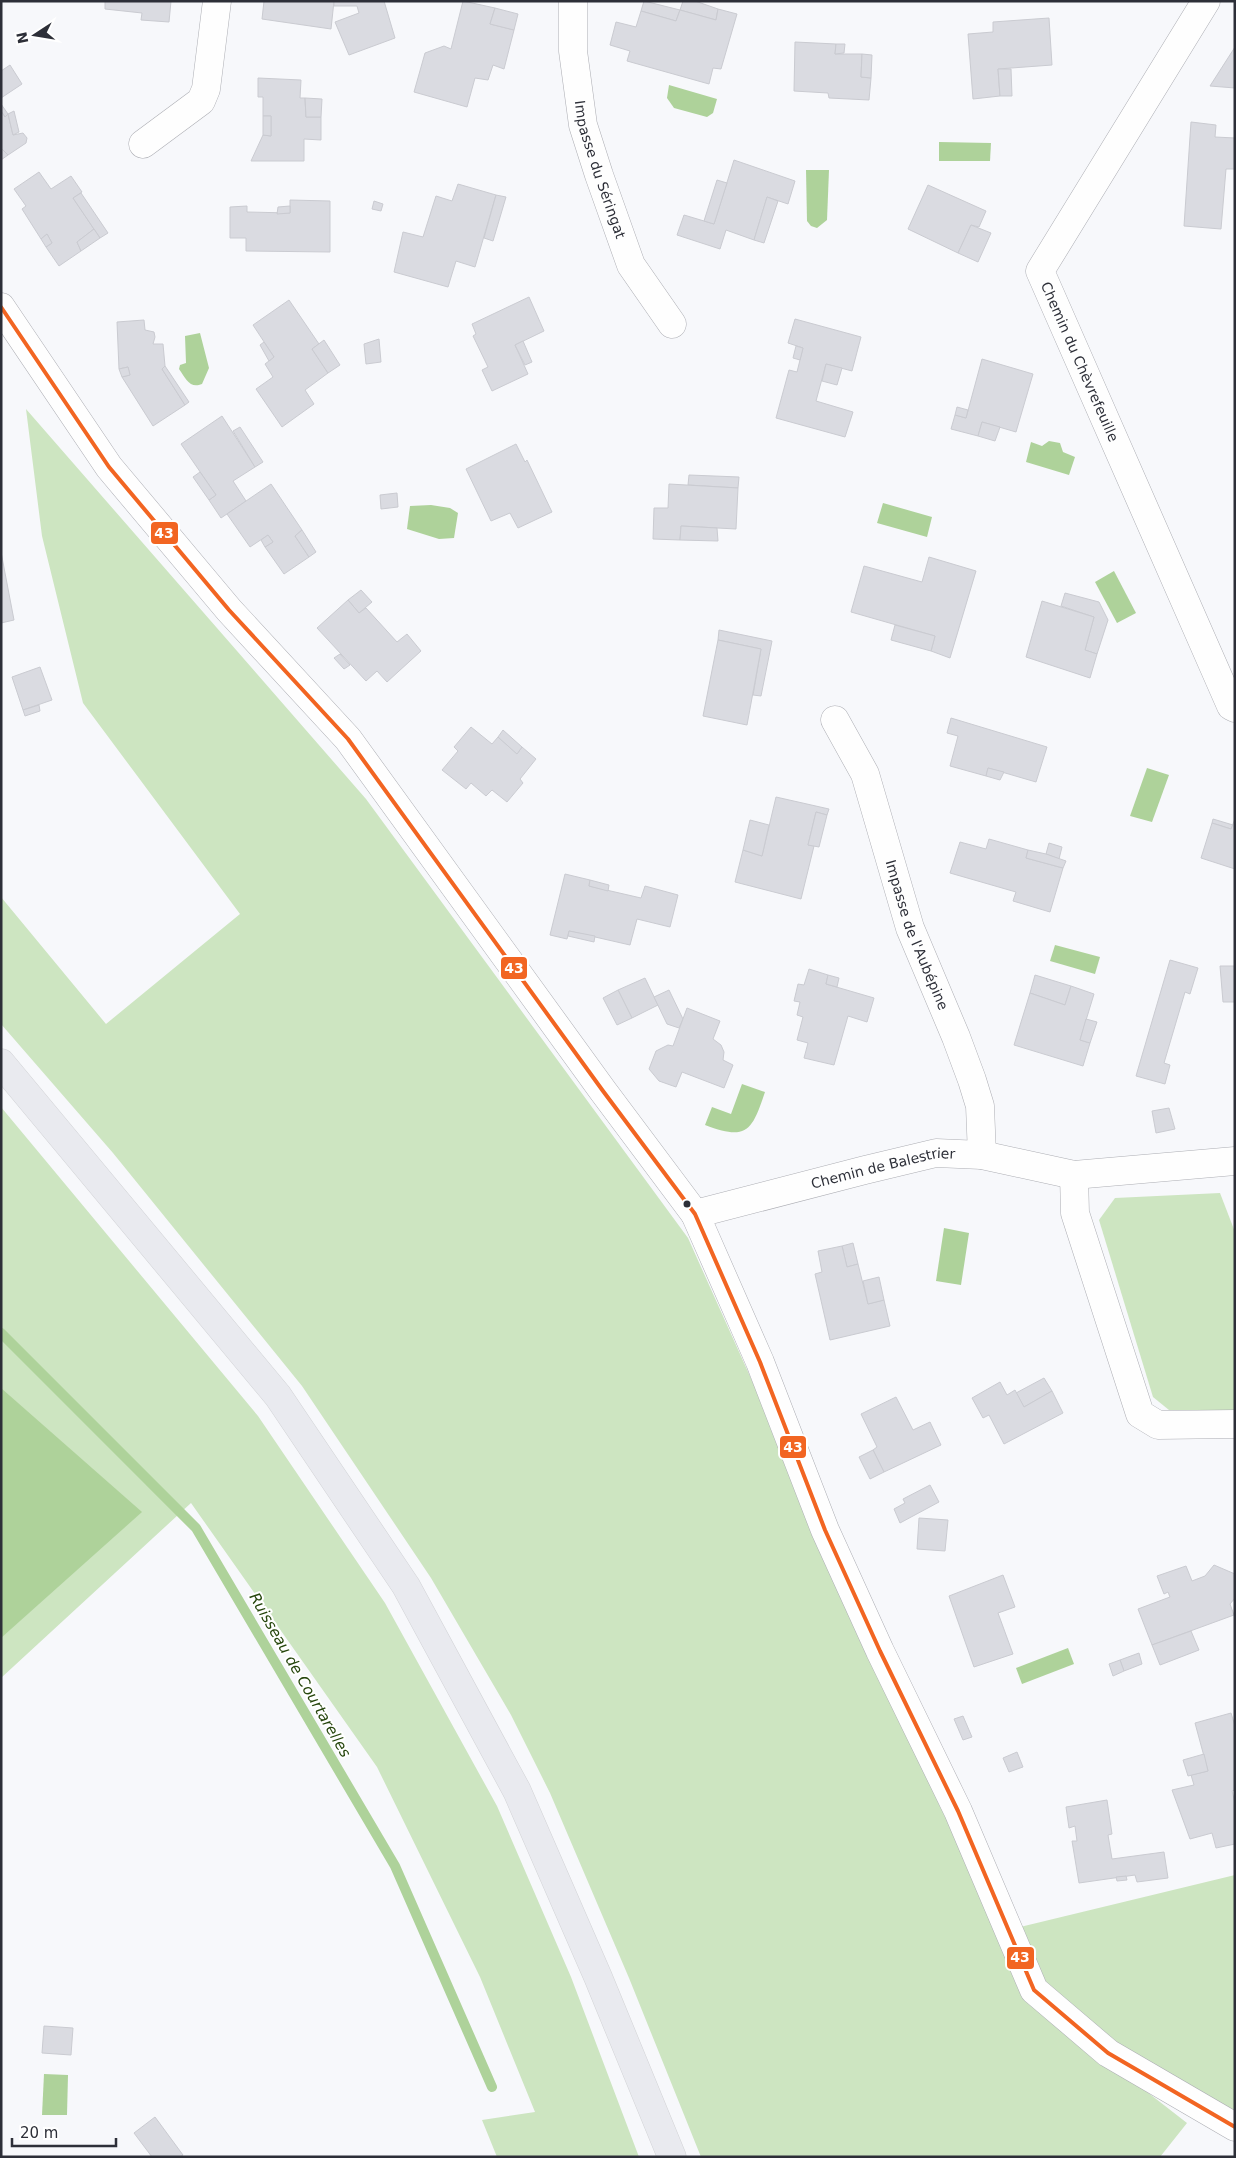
<svg xmlns="http://www.w3.org/2000/svg" width="1236" height="2158" font-family="'DejaVu Sans',sans-serif">
	<style>
		.green { fill: #cde5c1 }
		.water { fill: #aed29a }
		.lines { fill: none; stroke-linecap: round; stroke-linejoin: round }
		.stream { stroke: #aed29a; stroke-width: 10 }
		.building { fill: #dadbe1; stroke: #cacbd1 }
		.street-casing { stroke: #adaeb4; stroke-width: 29 }
		.primary-casing { stroke: #d2d3d6; stroke-width: 29 }
		.street { stroke: #fefefe; stroke-width: 28 }
		.primary { stroke: #e9eaef; stroke-width: 28 }
		.bus-1-casing { stroke: #fff; stroke-width: 8 }
		.bus-1 { stroke: #f26522; stroke-width: 4 }
		.bus-dot { fill: #2d2f38; stroke: #fff; stroke-width: 2 }
		.labels { text-anchor: middle; dominant-baseline: central; stroke-width: 4; stroke-linejoin: round; paint-order: stroke }
		.street-label { font-size: 14px; fill: #2d2f38; stroke: #fff }
		.water-label { font-size: 15px; font-style: italic; fill: #26460d; stroke: #fff }
		.line-badge { stroke: #fff; stroke-width: 2 }
		.badge-label { font-size: 14px; text-anchor: middle; font-weight: bold; fill: #fff }
	</style>
	<rect width="100%" height="100%" fill="#f7f8fb"/>
	<g class="green">
		<polygon points="26,409 366,799 688,1238 1030,2001 1187,2123 1160,2157 701,2157 629,1978 550,1793 511,1715 431,1578 302,1386 113,1153 1,1024 1,897 106,1024 240,914 83,703 42,536"/>
		<polygon points="1,1107 258,1416 385,1603 497,1806 571,1977 639,2157 497,2157 482,2120 535,2112 480,1977 377,1767 191,1503 1,1678"/>
		<polygon points="1220,1193 1235,1232 1235,1410 1169,1410 1153,1397 1099,1220 1115,1198"/>
		<polygon points="1235,1875 1235,2125 1034,1990 1008,1930"/>
	</g>
	<g class="water">
		<polygon points="669,85 717,99 713,113 707,117 674,108 667,98"/>
		<polygon points="939,142 991,143 990,161 939,161"/>
		<polygon points="806,170 829,170 827,220 817,228 811,226 807,221"/>
		<path d="M200,333L209,368L202,384C190,389 186,379 179,369L180,365L186,363L185,336Z"/>
		<polygon points="1049,441 1060,443 1063,452 1075,457 1069,475 1026,462 1031,442 1042,446"/>
		<polygon points="883,503 932,517 927,537 877,523"/>
		<polygon points="431,505 450,508 458,513 454,538 439,539 407,529 410,506"/>
		<polygon points="1114,571 1136,613 1117,623 1095,582"/>
		<polygon points="1147,768 1169,775 1152,822 1130,816"/>
		<polygon points="1055,945 1100,957 1095,974 1050,961"/>
		<path d="M742,1084L765,1092C752,1131 747,1141 705,1125L712,1107L731,1114Z"/>
		<polygon points="944,1228 969,1233 961,1285 936,1281"/>
		<polygon points="1,1388 142,1512 1,1638"/>
		<polygon points="1068,1648 1074,1664 1022,1684 1016,1668"/>
		<polygon points="44,2074 68,2075 67,2115 42,2115"/>
	</g>
	<g class="lines">
		<polyline class="stream" points="1,1333 196,1528 395,1866 492,2087"/>
	</g>
	<g class="building">
		<polygon points="105,1 171,1 169,22 141,20 142,13 105,9"/>
		<polygon points="264,1 334,1 331,29 262,19"/>
		<polygon points="334,1 384,1 395,38 349,55 335,22 359,13 357,6 334,6"/>
		<polygon points="463,1 495,8 490,24 514,30 504,69 493,65 488,80 475,78 467,107 414,92 425,53 444,46 451,49"/>
		<polygon points="644,1 680,10 676,21 641,11"/>
		<polygon points="683,1 695,1 718,9 716,20 680,10"/>
		<polygon points="495,8 518,14 514,30 490,24"/>
		<polygon points="718,9 737,14 721,69 713,68 709,84 627,61 630,51 610,45 616,22 636,27 641,11 676,21 680,10 716,20"/>
		<polygon points="1049,18 1052,65 998,69 1000,96 973,99 968,34 993,32 993,22"/>
		<polygon points="795,42 836,44 835,54 862,54 861,77 871,78 869,100 829,98 828,93 794,91"/>
		<polygon points="836,44 845,44 844,53 835,54"/>
		<polygon points="1235,47 1235,88 1210,86"/>
		<polygon points="862,54 872,55 871,78 861,77"/>
		<polygon points="10,65 22,84 1,98 1,71"/>
		<polygon points="998,69 1011,69 1012,96 1000,96"/>
		<polygon points="258,78 301,80 300,98 305,98 306,117 321,117 321,140 304,139 304,161 251,161 263,135 271,136 271,116 263,116 263,97 258,97"/>
		<polygon points="305,98 322,99 321,117 306,117"/>
		<polygon points="1,104 8,114 5,117 1,111"/>
		<polygon points="1,111 5,117 8,114 13,135 23,133 27,138 26,143 8,155 1,148"/>
		<polygon points="14,111 19,132 13,135 8,114"/>
		<polygon points="263,116 271,116 271,136 263,135"/>
		<polygon points="1191,122 1216,125 1215,137 1235,138 1235,169 1226,169 1221,229 1184,226"/>
		<polygon points="1,148 8,155 1,160"/>
		<polygon points="734,160 795,181 788,204 767,197 754,240 726,230 720,249 677,235 684,215 714,224"/>
		<polygon points="39,172 51,189 71,176 82,192 73,198 94,229 77,242 81,251 59,266 46,247 52,243 47,234 41,239 22,209 26,206 14,189"/>
		<polygon points="717,180 727,183 714,224 704,221"/>
		<polygon points="458,184 496,195 475,267 456,261 448,287 394,272 403,232 423,237 436,196 452,201"/>
		<polygon points="928,185 986,211 979,227 971,225 958,253 908,229"/>
		<polygon points="81,193 108,233 100,238 73,198"/>
		<polygon points="496,195 506,197 493,241 484,238"/>
		<polygon points="767,197 778,201 764,243 754,240"/>
		<polygon points="290,200 330,201 330,252 246,251 246,238 230,238 230,207 247,206 247,212 290,213"/>
		<polygon points="374,201 383,204 381,211 372,209"/>
		<polygon points="290,206 290,213 277,214 278,207"/>
		<polygon points="971,225 991,233 978,262 958,253"/>
		<polygon points="94,229 100,238 81,251 77,242"/>
		<polygon points="47,234 52,243 46,247 41,239"/>
		<polygon points="529,297 544,331 515,345 528,374 492,391 482,370 488,367 473,336 476,334 472,324"/>
		<polygon points="289,300 319,344 312,349 328,373 305,390 314,404 282,427 256,389 273,377 265,364 274,357 253,325"/>
		<polygon points="795,319 861,337 852,371 826,364 816,401 853,412 845,437 776,418 789,370 797,372 803,348 788,343"/>
		<polygon points="144,320 145,330 154,332 155,337 153,344 163,344 165,366 162,369 185,405 153,426 122,377 130,375 128,367 119,369 117,322"/>
		<polygon points="379,339 381,362 366,364 364,344"/>
		<polygon points="324,340 340,365 328,373 312,349"/>
		<polygon points="523,341 532,362 525,365 515,345"/>
		<polygon points="264,342 274,357 269,361 260,345"/>
		<polygon points="796,346 803,348 800,360 793,358"/>
		<polygon points="982,359 1033,374 1016,432 982,422 978,436 951,429 955,415 966,418"/>
		<polygon points="826,364 842,368 837,385 822,381"/>
		<polygon points="165,366 189,402 185,405 162,369"/>
		<polygon points="128,367 130,375 122,377 119,369"/>
		<polygon points="957,407 968,410 966,418 955,415"/>
		<polygon points="222,416 255,467 233,481 246,501 221,518 209,500 216,495 181,444"/>
		<polygon points="982,422 1000,427 995,441 978,436"/>
		<polygon points="240,427 263,462 255,467 233,431"/>
		<polygon points="516,444 525,462 527,460 552,512 518,528 510,513 491,521 466,469"/>
		<polygon points="200,472 216,495 209,500 193,477"/>
		<polygon points="689,475 739,477 738,488 688,485"/>
		<polygon points="271,484 302,530 295,536 309,557 284,574 265,547 273,542 268,535 250,547 227,514"/>
		<polygon points="669,484 738,488 736,529 681,526 680,540 653,539 654,508 668,508"/>
		<polygon points="397,493 398,507 381,509 380,495"/>
		<polygon points="681,526 717,528 718,541 680,540"/>
		<polygon points="302,530 316,552 309,557 295,536"/>
		<polygon points="268,535 273,542 265,547 261,540"/>
		<polygon points="1,552 14,620 1,623"/>
		<polygon points="929,557 976,571 950,658 931,651 935,636 851,612 864,566 922,582"/>
		<polygon points="361,590 372,602 359,613 348,600"/>
		<polygon points="1065,593 1099,602 1108,620 1097,654 1085,650 1094,617 1061,606"/>
		<polygon points="348,600 359,613 366,608 397,642 407,634 421,651 387,682 377,671 366,681 317,628"/>
		<polygon points="1042,601 1094,617 1085,650 1097,654 1090,678 1026,657"/>
		<polygon points="895,625 935,636 931,651 891,640"/>
		<polygon points="719,630 772,641 761,696 753,695 761,649 718,640"/>
		<polygon points="718,640 761,649 747,725 703,716"/>
		<polygon points="340,654 350,665 344,669 334,658"/>
		<polygon points="40,667 52,700 23,710 12,677"/>
		<polygon points="39,705 40,711 25,716 23,710"/>
		<polygon points="951,718 1047,747 1036,782 988,768 986,776 950,766 958,736 947,733"/>
		<polygon points="471,727 492,744 498,737 517,754 522,747 536,759 520,779 523,783 507,802 492,790 486,796 471,783 466,789 442,770 458,751 454,747"/>
		<polygon points="503,730 522,747 517,754 498,737"/>
		<polygon points="988,768 1004,772 1000,780 986,776"/>
		<polygon points="776,797 829,809 827,815 816,812 808,845 814,846 801,899 735,882 743,850 762,856"/>
		<polygon points="816,812 827,815 819,847 808,845"/>
		<polygon points="1213,819 1233,825 1231,829 1212,823"/>
		<polygon points="1235,819 1235,869 1201,858 1212,823 1231,829"/>
		<polygon points="750,820 769,825 762,856 743,850"/>
		<polygon points="989,839 1028,850 1026,858 1063,868 1050,912 1013,901 1016,892 950,873 960,842 986,849"/>
		<polygon points="1049,843 1062,847 1059,859 1046,854"/>
		<polygon points="1028,850 1046,854 1066,861 1063,868 1026,858"/>
		<polygon points="565,874 590,880 589,886 641,898 645,886 678,895 670,927 637,919 630,945 569,931 567,939 550,935"/>
		<polygon points="590,880 609,885 608,891 589,886"/>
		<polygon points="569,931 595,936 594,942 568,936"/>
		<polygon points="1170,960 1198,968 1190,994 1185,992 1164,1063 1170,1065 1165,1084 1136,1076"/>
		<polygon points="1220,966 1235,966 1235,1002 1223,1002"/>
		<polygon points="809,969 828,975 826,984 874,998 867,1022 848,1016 834,1065 804,1058 808,1043 797,1040 803,1017 797,1015 800,1002 794,1001 798,984 804,985"/>
		<polygon points="828,975 839,978 837,987 826,984"/>
		<polygon points="1035,975 1071,986 1065,1005 1030,993"/>
		<polygon points="645,978 658,1005 632,1018 618,990"/>
		<polygon points="1071,986 1094,994 1080,1040 1090,1043 1083,1066 1014,1045 1030,993 1065,1005"/>
		<polygon points="618,990 632,1018 617,1025 603,998"/>
		<polygon points="669,990 683,1019 679,1028 667,1024 654,997"/>
		<polygon points="687,1008 720,1021 713,1039 721,1045 724,1052 723,1060 733,1065 724,1088 682,1072 676,1087 659,1081 649,1069 656,1051 668,1045 673,1046"/>
		<polygon points="1086,1019 1097,1022 1090,1043 1080,1040"/>
		<polygon points="1169,1108 1175,1129 1156,1133 1152,1111"/>
		<polygon points="853,1243 858,1264 847,1267 842,1246"/>
		<polygon points="842,1246 847,1267 858,1264 868,1304 884,1300 890,1326 830,1340 815,1274 822,1272 818,1251"/>
		<polygon points="879,1277 884,1300 868,1304 863,1281"/>
		<polygon points="1044,1378 1052,1391 1024,1407 1016,1393"/>
		<polygon points="1000,1382 1007,1395 1015,1390 1024,1407 1052,1391 1063,1413 1004,1444 989,1415 983,1418 972,1398"/>
		<polygon points="896,1397 913,1430 930,1422 941,1445 884,1472 873,1450 877,1447 861,1414"/>
		<polygon points="873,1450 884,1472 870,1479 859,1457"/>
		<polygon points="930,1485 939,1502 900,1523 894,1509 905,1503 903,1499"/>
		<polygon points="919,1518 948,1520 945,1551 917,1549"/>
		<polygon points="1214,1565 1235,1574 1235,1598 1230,1604 1234,1615 1152,1645 1138,1609 1170,1597 1168,1592 1164,1594 1157,1576 1186,1566 1192,1581 1205,1576"/>
		<polygon points="1003,1575 1015,1607 998,1613 1013,1654 974,1667 949,1596"/>
		<polygon points="1191,1631 1199,1650 1160,1665 1152,1645"/>
		<polygon points="1139,1653 1142,1664 1124,1671 1120,1660"/>
		<polygon points="1120,1660 1124,1671 1113,1676 1109,1664"/>
		<polygon points="1231,1713 1235,1726 1235,1790 1232,1791 1235,1803 1235,1844 1216,1848 1212,1833 1190,1839 1172,1790 1194,1785 1191,1775 1208,1771 1195,1723"/>
		<polygon points="963,1716 972,1737 963,1740 954,1719"/>
		<polygon points="1017,1752 1023,1767 1009,1772 1003,1758"/>
		<polygon points="1204,1754 1208,1771 1188,1776 1183,1760"/>
		<polygon points="1107,1800 1112,1834 1108,1835 1112,1859 1164,1852 1168,1878 1137,1882 1135,1875 1079,1883 1072,1841 1077,1841 1075,1826 1069,1828 1066,1807"/>
		<polygon points="1126,1876 1127,1880 1117,1881 1116,1877"/>
		<polygon points="44,2026 73,2028 71,2055 42,2053"/>
		<polygon points="155,2117 183,2155 180,2157 152,2157 134,2133"/>
	</g>
	<g class="lines">
		<g class="street-casing">
			<g id="street">
				<path id="s1" d="M573,1V51L583,125L599,175L631,265L672,324"/>
				<path id="s2" d="M1206,1L1040,271L1231,706L1235,708"/>
				<polyline points="143,144 201,101 206,89 217,1"/>
				<polyline points="1,307 109,467 229,610 348,739 603,1091 695,1214 760,1362 825,1530 880,1651 958,1811 1034,1990 1108,2053 1235,2127"/>
				<path id="s3" d="M835,720L865,774L910,928L956,1037L972,1080L980,1106L982,1155"/>
				<polyline points="1074,1175 1075,1213 1140,1414 1158,1425 1235,1424"/>
				<path id="s4" d="M695,1214L865,1170L936,1153L982,1155L1074,1175L1235,1161"/>
			</g>
		</g>
		<g class="primary-casing">
			<polyline id="primary" points="1,1063 278,1396 406,1586 517,1791 598,1977 672,2157"/>
		</g>
		<use href="#street" class="street"/>
		<use href="#primary" class="primary"/>
		<g class="bus-1-casing">
			<polyline id="bus-1" points="1,307 109,467 229,610 348,739 603,1091 695,1214 760,1362 825,1530 880,1651 958,1811 1034,1990 1108,2053 1235,2127"/>
		</g>
		<use href="#bus-1" class="bus-1"/>
	</g>
	<circle class="bus-dot" cx="687" cy="1204" r="4.5"/>
	<g class="labels">
		<g class="street-label">
			<text stroke="none"><textPath href="#s1" startOffset="172">Impasse du Séringat</textPath></text>
			<text stroke="none"><textPath href="#s2" startOffset="416">Chemin du Chèvrefeuille</textPath></text>
			<text stroke="none"><textPath href="#s3" startOffset="231">Impasse de l'Aubépine</textPath></text>
			<text stroke="none"><textPath href="#s4" startOffset="194">Chemin de Balestrier</textPath></text>
		</g>
		<g class="water-label">
			<text transform="translate(300 1675) rotate(60)">Ruisseau de Courtarelles</text>
		</g>
	</g>
	<g class="line-badge">
		<rect x="150" y="521" width="29" height="24" rx="5" fill="#f26522"/>
		<rect x="500" y="956" width="28" height="24" rx="5" fill="#f26522"/>
		<rect x="779" y="1435" width="28" height="24" rx="5" fill="#f26522"/>
		<rect x="1006" y="1946" width="29" height="24" rx="5" fill="#f26522"/>
	</g>
	<g class="badge-label">
		<text x="164" y="538">43</text>
		<text x="514" y="973">43</text>
		<text x="793" y="1452">43</text>
		<text x="1020" y="1962">43</text>
	</g>
	<rect width="1236" height="2158" fill="none" stroke="#2d2f38" stroke-width="5"/>
	<g transform="translate(35 35) rotate(258)" stroke="#ffffff" stroke-width="4" paint-order="stroke">
	<path d="M0-4L9 19L0 12L-9 19Z" fill="#2d2f38"/>
	<text y="-8" font-size="14" font-weight="bold" text-anchor="middle" fill="#2d2f38">N</text>
	</g>
	<path d="M12 2138v8h104v-8" fill="none" stroke="#2d2f38" stroke-width="2.5"/>
	<text x="20" y="2138" font-size="15" fill="#2d2f38" stroke="#ffffff" stroke-width="4" paint-order="stroke">20 m</text>
</svg>
